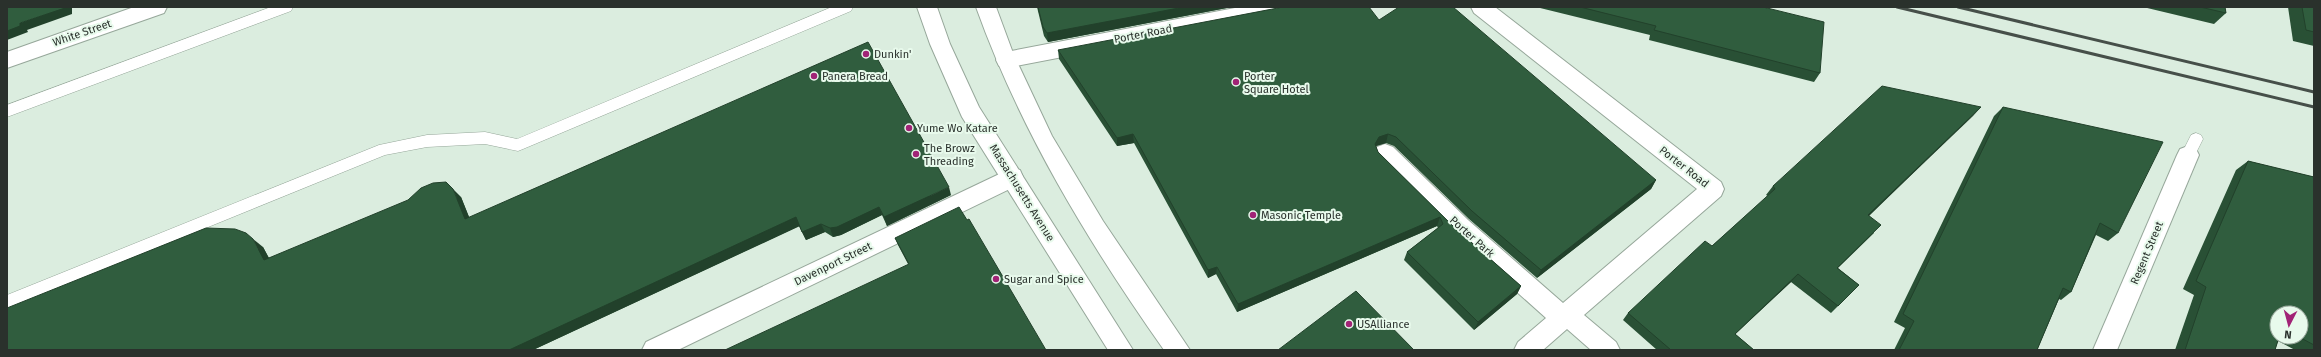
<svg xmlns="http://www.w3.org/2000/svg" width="2321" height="357" font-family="'Fira Sans',sans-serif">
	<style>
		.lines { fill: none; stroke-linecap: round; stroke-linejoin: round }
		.service-casing { stroke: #96a79a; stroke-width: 1 }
		.minor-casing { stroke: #96a79a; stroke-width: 2 }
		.primary-casing { stroke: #96a79a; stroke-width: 2 }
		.service { fill: #fff; fill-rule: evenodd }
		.minor { fill: #fff; fill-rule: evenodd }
		.primary { fill: #fff; fill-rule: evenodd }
		.rail { stroke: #464f49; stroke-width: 3 }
		.wall { fill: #295035; fill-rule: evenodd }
		.shaded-wall { fill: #22412b }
		.building { fill: #305d3e; stroke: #22412b }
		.poi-dot { fill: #a12376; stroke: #e8faec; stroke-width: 1.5 }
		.labels { text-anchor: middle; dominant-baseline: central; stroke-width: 4; stroke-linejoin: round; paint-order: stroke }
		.street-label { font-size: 11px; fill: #2a312c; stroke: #e8faec }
		.poi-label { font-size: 11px; fill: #2a312c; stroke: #e8faec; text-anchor: start }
	</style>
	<rect width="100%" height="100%" fill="#dbeddf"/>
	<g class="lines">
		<g class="service-casing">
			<g id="service">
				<polygon points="271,7 293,7 291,11 7,117 7,105"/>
				<polygon points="832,7 853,7 851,11 523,149 518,151 485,144 427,147 385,155 7,309 7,295 379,145 427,135 485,132 517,139"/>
				<polygon points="2196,133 2201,135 2203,139 2193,159 2188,161 2183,159 2181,155 2191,135"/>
			</g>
		</g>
		<g class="minor-casing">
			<g id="minor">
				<polygon points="134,7 167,7 164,13 7,68 7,52"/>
				<polygon points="1240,7 1291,7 1288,13 1281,15 1006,68 999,66 996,60 999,54 1006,52"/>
				<polygon points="1471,7 1495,7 1721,182 1724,189 1721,196 1584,315 1616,342 1620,350 1591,350 1567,329 1543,350 1514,350 1518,342 1546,318 1452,234 1377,159 1374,153 1377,147 1385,144 1393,147 1468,220 1563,303 1697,189 1474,13"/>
				<polygon points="2188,146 2196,149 2199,155 2117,350 2093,350 2177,155 2180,149"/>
				<polygon points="1012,168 1020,170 1023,177 1020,184 678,350 642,350 646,342"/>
			</g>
		</g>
		<g class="primary-casing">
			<g id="primary">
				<polygon points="917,7 937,7 950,44 979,107 1133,350 1108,350 962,117 930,44"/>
				<path d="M976,7H996L1013,53L1052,136L1103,221L1190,350H1164C1088,242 1021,132 976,7Z"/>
			</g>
		</g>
		<use href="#service" class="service"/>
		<use href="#minor" class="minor"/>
		<use href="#primary" class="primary"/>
		<g class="rail">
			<polyline points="1897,7 2314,107"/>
			<polyline points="1958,7 2314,92"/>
		</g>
	</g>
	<g class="wall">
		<polygon points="1037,7 1232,7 1048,42 1044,36"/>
		<polygon points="1536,7 1763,7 1820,73 1814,82 1649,40 1650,35"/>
		<polygon points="2143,7 2225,7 2226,13 2214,24"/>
		<polygon points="2288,7 2314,7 2314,46 2293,41"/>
		<polygon points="1379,20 1656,180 1651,189 1537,278 1469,219 1394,146 1386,143 1376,146 1378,152 1454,227 1521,286 1517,294 1474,330 1404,260 1407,252 1438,228 1437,226 1237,312 1216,274 1208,278 1134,143 1117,146 1059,59 1058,50"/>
		<polygon points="1981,107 1869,216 1874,233 1838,268 1859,285 1831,313 1791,282 1735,334 1754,350 1657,350 1623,320 1628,313 1712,246 1768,196 1766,195 1773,186"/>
		<polygon points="2003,107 2118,233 2108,241 2096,235 2071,292 2061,300 2059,299 2037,350 1894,350 1905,328 1894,322 1994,116"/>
		<path d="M2248,161L2314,177V350H2295L2278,341L2275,350H2175L2194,295L2183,289L2236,170ZM2277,313L2301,337H2277Z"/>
		<polygon points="951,195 887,226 882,215 841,235 833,237 825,232 806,240 799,226 533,350 7,350 263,247 269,258 461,197 469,217"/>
		<polygon points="967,220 908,264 898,245 895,238"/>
	</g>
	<g class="shaded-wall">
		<polygon points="65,7 72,7 72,14 27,30 28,32 7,40 7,31 20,23"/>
		<polygon points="1184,7 1232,7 1048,42 1047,33"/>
		<polygon points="1981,107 1973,116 1861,223 1868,215"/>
		<polygon points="1133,134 1134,143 1117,146 1117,138"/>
		<polygon points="1388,134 1386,143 1376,146 1373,152 1375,144 1379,137"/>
		<polygon points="1656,180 1651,189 1537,278 1541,270"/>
		<polygon points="949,187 951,195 887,226 884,217"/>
		<polygon points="453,189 461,197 473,227 465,219"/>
		<polygon points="879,207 882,215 841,235 833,237 830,228"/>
		<polygon points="796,217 800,226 533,350 509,350"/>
		<polygon points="1440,217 1437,226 1237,312 1238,304"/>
		<polygon points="821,224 825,232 806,240 802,232"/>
		<polygon points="253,239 263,247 274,268 264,260"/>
		<polygon points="1217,267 1216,274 1208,278 1208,270"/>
		<polygon points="1798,274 1791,282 1728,341 1735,334"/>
		<polygon points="1521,286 1517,294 1474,330 1478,322"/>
	</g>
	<g class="building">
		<polygon points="7,7 65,7 65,8 20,23 20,26 7,31"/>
		<polygon points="1038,7 1184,7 1047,33 1043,27"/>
		<polygon points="1283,7 1369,7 1379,20 1399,7 1453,7 1656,180 1541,270 1472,211 1396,137 1388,134 1379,137 1375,144 1378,152 1454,227 1521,286 1478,322 1407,252 1443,224 1440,217 1238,304 1217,267 1208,270 1133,134 1117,138 1058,50"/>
		<polygon points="1580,7 1763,7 1824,22 1820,73 1654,30 1656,26"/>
		<polygon points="2200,7 2225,7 2226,13"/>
		<polygon points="2302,7 2314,7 2314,32 2306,30"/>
		<polygon points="868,42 949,187 884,217 879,207 837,227 830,228 821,224 802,232 796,217 509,350 7,350 7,308 206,228 235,229 246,233 253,239 264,260 408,200 421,188 433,183 446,182 453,189 465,219"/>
		<polygon points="1882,86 1981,107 1868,215 1881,225 1837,268 1859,285 1838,306 1798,274 1735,334 1754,350 1671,350 1628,313 1705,241 1712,246 1775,189 1773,186"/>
		<polygon points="2003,107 2163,142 2118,233 2100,223 2071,292 2063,288 2037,350 1899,350 1914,321 1903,314"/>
		<polygon points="2248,161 2314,177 2314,345 2299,337 2301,337 2301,313 2277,313 2277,337 2279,337 2275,350 2185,350 2206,287 2196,281"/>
		<polygon points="959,207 967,220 969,219 1046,350 725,350 909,264 895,238"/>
		<polygon points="1356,291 1414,350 1278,350"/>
	</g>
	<g class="poi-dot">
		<circle cx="866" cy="54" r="4"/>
		<circle cx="814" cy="76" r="4"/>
		<circle cx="1236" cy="82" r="4"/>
		<circle cx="909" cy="128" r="4"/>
		<circle cx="916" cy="154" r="4"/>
		<circle cx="1253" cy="215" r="4"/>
		<circle cx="996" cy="279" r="4"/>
		<circle cx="1349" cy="324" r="4"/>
	</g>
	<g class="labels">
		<g class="street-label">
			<text transform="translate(82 33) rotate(-19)">White Street</text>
			<text transform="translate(1143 34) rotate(-11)">Porter Road</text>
			<text transform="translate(1684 167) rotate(38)">Porter Road</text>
			<text transform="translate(1022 193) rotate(58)">Massachusetts Avenue</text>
			<text transform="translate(1472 237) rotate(42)">Porter Park</text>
			<text transform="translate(2147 253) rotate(-67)">Regent Street</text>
			<text transform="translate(833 264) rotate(-26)">Davenport Street</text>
		</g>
		<g class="poi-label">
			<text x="874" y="54">Dunkin'</text>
			<text x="822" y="76">Panera Bread</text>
			<text x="1244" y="76">Porter<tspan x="1244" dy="13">Square Hotel</tspan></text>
			<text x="917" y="128">Yume Wo Katare</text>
			<text x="924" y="148">The Browz<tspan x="924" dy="13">Threading</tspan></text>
			<text x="1261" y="215">Masonic Temple</text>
			<text x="1004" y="279">Sugar and Spice</text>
			<text x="1357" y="324">USAlliance</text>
		</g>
	</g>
	<rect width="2321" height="357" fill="none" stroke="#2a312c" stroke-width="16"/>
	<g transform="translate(2289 325) rotate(186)"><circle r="19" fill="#e8faec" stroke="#9caa9f"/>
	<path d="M0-3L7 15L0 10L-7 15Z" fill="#a12376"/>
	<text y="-6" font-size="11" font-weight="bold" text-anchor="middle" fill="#2a312c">N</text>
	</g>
</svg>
